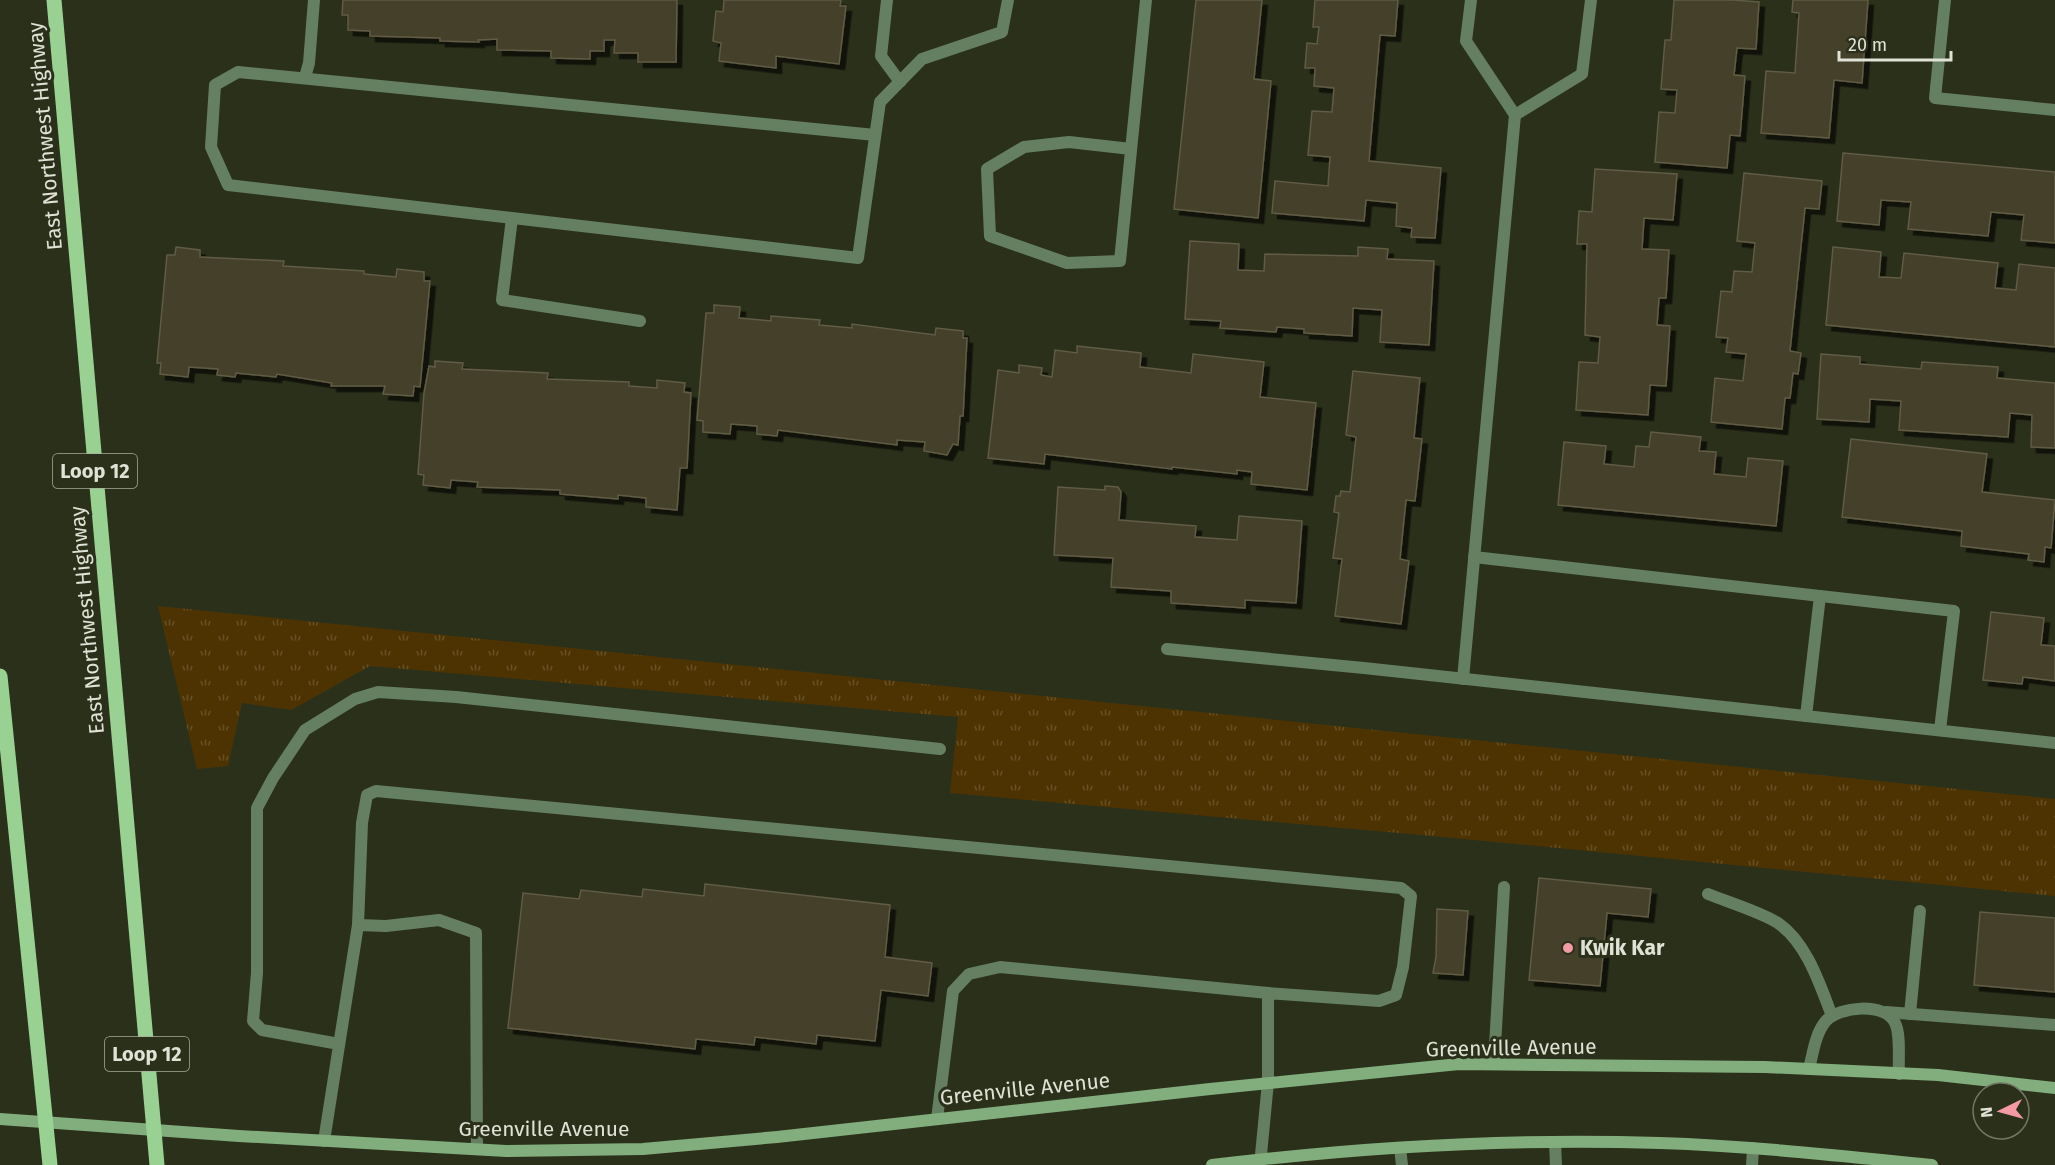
<svg xmlns="http://www.w3.org/2000/svg" width="2055" height="1165" font-family="'Fira Sans',sans-serif">
	<style>
		.grass { fill: url(#grass-tufts) }
		.building { fill: #443f29; stroke: #605b44; stroke-width: 1.5; filter: url(#shadow) }
		.lines { fill: none; stroke-linecap: round; stroke-linejoin: round }
		.lane { stroke: #657f61; stroke-width: 12 }
		.street { stroke: #657f61; stroke-width: 12 }
		.secondary { stroke: #82ad7c; stroke-width: 12 }
		.primary { stroke: #99d192; stroke-width: 15 }
		.poi-dot { fill: #f49aa5; stroke: #2b301b; stroke-width: 2 }
		.labels { text-anchor: middle; dominant-baseline: central; stroke-width: 6; stroke-linejoin: round; paint-order: stroke }
		.shield { fill: #2b301b; stroke: #a9ad9d; stroke-width: 1.5 }
		.shield-label { font-size: 20px; font-weight: bold; fill: #dfe2d5 }
		.street-label { font-size: 21px; fill: #dfe2d5; stroke: #2b301b }
		.poi-label { font-size: 21px; font-weight: bold; fill: #dfe2d5; stroke: #2b301b; text-anchor: start }
	</style>
	<defs>
		<pattern id="grass-tufts" width="24" height="20" patternUnits="userSpaceOnUse" patternTransform="scale(1.5)"><rect width="24" height="20" fill="#4d3302"/><path d="M3 7l-1-3M5 7V3M7 7l1-3M15 17l-1-3M17 17v-4M19 17l1-3" fill="none" stroke="#665026"/></pattern>
		<filter id="shadow"><feDropShadow dx="5.5" dy="5.5" stdDeviation="0" flood-color="#0009"/></filter>
	</defs>
	<rect width="100%" height="100%" fill="#2b301b"/>
	<polygon class="grass" points="158,606 2055,799 2055,896 1443,837 950,793 958,717 370,666 291,710 242,703 228,766 197,769"/>
	<g class="building">
		<polygon points="343,0 677,0 676,62 638,62 638,53 614,53 615,40 604,40 604,51 590,51 590,59 551,58 551,51 497,50 497,39 478,40 479,42 440,41 440,38 370,36 370,31 348,30 348,15 342,15"/>
		<polygon points="724,0 841,0 840,6 846,6 839,64 776,56 776,68 719,61 721,43 713,41 716,11 723,12"/>
		<polygon points="1196,0 1262,0 1254,79 1271,81 1258,218 1174,209"/>
		<polygon points="1315,0 1398,0 1395,36 1380,35 1369,161 1441,168 1435,238 1411,237 1412,228 1396,226 1397,203 1366,200 1364,221 1272,213 1275,181 1328,186 1330,157 1308,155 1312,111 1332,112 1334,88 1314,86 1315,68 1305,68 1307,43 1317,44 1319,27 1313,27"/>
		<polygon points="1674,0 1733,0 1759,2 1756,49 1737,48 1734,75 1745,76 1740,136 1730,135 1727,168 1655,162 1659,112 1675,113 1677,90 1661,89 1665,40 1671,40"/>
		<polygon points="1793,0 1868,0 1862,83 1834,80 1829,138 1761,133 1766,71 1795,73 1799,13 1792,12"/>
		<polygon points="1843,153 2055,172 2055,243 2021,240 2024,215 1991,212 1988,236 1908,229 1911,202 1881,200 1879,225 1837,221"/>
		<polygon points="1595,169 1677,174 1673,220 1644,218 1642,249 1669,250 1666,298 1659,298 1657,325 1670,326 1666,386 1650,385 1648,415 1576,410 1579,362 1598,363 1600,337 1585,335 1587,244 1577,244 1579,211 1592,212"/>
		<polygon points="1744,173 1822,181 1819,209 1805,208 1790,351 1801,353 1798,374 1793,373 1790,398 1785,398 1782,429 1711,422 1715,378 1743,381 1746,354 1726,352 1728,338 1716,337 1721,291 1732,292 1734,271 1752,272 1755,243 1737,241"/>
		<polygon points="1190,241 1239,244 1238,270 1264,271 1265,254 1358,256 1358,247 1388,249 1387,259 1434,261 1429,345 1380,342 1382,310 1353,308 1352,336 1304,333 1304,329 1277,327 1276,332 1220,328 1221,321 1185,319"/>
		<polygon points="176,247 200,250 200,257 284,261 283,266 364,271 364,274 396,277 397,269 424,272 424,281 430,281 420,387 414,386 413,396 383,394 385,386 331,386 332,383 277,374 276,377 236,373 235,377 217,375 218,369 189,367 188,377 160,374 161,363 157,363 167,255 175,255"/>
		<polygon points="1833,247 1881,252 1879,277 1901,278 1904,253 1998,263 1995,288 2016,290 2019,264 2055,268 2055,347 1826,325"/>
		<polygon points="714,305 740,307 739,318 771,321 771,316 820,320 819,325 852,328 852,324 935,335 936,328 963,331 963,338 967,338 963,416 960,416 958,445 953,444 947,455 924,451 925,442 897,440 897,445 778,430 777,436 757,434 757,426 731,424 730,434 703,432 703,421 697,420 706,313 714,313"/>
		<polygon points="1077,346 1141,353 1140,367 1191,373 1193,354 1264,362 1260,397 1316,403 1307,490 1251,484 1252,472 1237,470 1237,474 1172,467 1172,469 1045,454 1044,464 988,458 998,370 1019,373 1019,365 1042,368 1041,375 1052,377 1055,350 1077,353"/>
		<polygon points="1821,354 1860,357 1860,364 1921,369 1922,362 1998,367 1997,378 2055,383 2055,448 2031,447 2032,415 2010,413 2008,437 1899,430 1901,401 1870,399 1869,422 1817,419"/>
		<polygon points="435,361 463,363 462,369 548,373 547,379 629,382 629,386 657,388 657,380 685,383 684,392 691,393 687,468 680,468 677,510 646,507 646,498 618,495 618,499 560,494 560,490 477,487 478,482 451,480 450,488 423,485 424,475 418,474 424,393 429,366 435,367"/>
		<polygon points="1353,371 1420,378 1414,438 1422,439 1415,501 1406,500 1400,559 1409,561 1401,624 1335,616 1342,559 1333,558 1339,513 1334,512 1336,496 1340,496 1341,491 1350,492 1356,437 1346,435"/>
		<polygon points="1651,432 1701,437 1699,451 1716,452 1714,474 1746,477 1748,458 1783,461 1776,526 1558,505 1564,442 1606,446 1604,464 1634,467 1636,446 1649,447"/>
		<polygon points="1851,439 1987,454 1982,492 2055,500 2051,548 2045,547 2044,562 2028,560 2029,554 1961,546 1962,531 1842,517"/>
		<polygon points="1105,486 1118,487 1121,492 1119,520 1196,526 1195,537 1237,540 1239,516 1302,521 1296,603 1245,600 1245,608 1171,603 1171,591 1111,587 1113,558 1054,555 1058,487 1105,490"/>
		<polygon points="1991,612 2044,618 2041,645 2055,646 2055,681 2023,677 2022,684 1983,680"/>
		<polygon points="1539,878 1651,889 1648,917 1607,913 1600,986 1529,980"/>
		<polygon points="705,884 890,905 885,957 932,963 928,996 881,990 875,1041 817,1035 816,1044 755,1037 754,1045 696,1039 695,1049 508,1028 523,893 579,899 581,890 642,897 643,889 704,896"/>
		<polygon points="1437,909 1468,911 1463,975 1433,973 1436,957"/>
		<polygon points="1980,912 2055,918 2055,992 1974,985"/>
	</g>
	<g class="lines">
		<g class="lane">
			<polyline points="887,0 881,56 900,82"/>
			<polyline points="1945,0 1935,98 2055,110"/>
			<polyline points="305,77 309,63 314,0"/>
			<polyline points="1515,115 1582,74 1591,0"/>
			<polyline points="875,135 238,72 215,85 211,147 228,185 858,258 880,102 922,59 1002,32 1008,0"/>
			<polyline points="1131,149 1069,142 1024,147 987,169 990,236 1067,263 1120,261 1146,0"/>
			<polyline points="512,218 502,300 640,321"/>
			<polyline points="1474,557 1954,611 1940,730"/>
			<polyline points="1167,649 1364,668 2055,743"/>
			<polyline points="1463,679 1515,115 1466,41 1471,0"/>
			<polyline points="1806,716 1820,596"/>
			<path d="M1708,894C1728,902 1761,912 1778,923C1807,943 1820,985 1832,1016"/>
			<polyline points="358,925 362,823 367,795 376,791 1401,888 1411,896 1403,967 1396,995 1379,1001 1268,993 1268,1082"/>
			<polyline points="1886,1012 2055,1025"/>
			<polyline points="1910,1014 1920,911"/>
			<polyline points="339,1044 262,1030 253,1021 257,973 257,808 273,778 305,730 355,699 378,692 456,697 940,749"/>
			<polyline points="1494,1064 1504,887"/>
			<path d="M1809,1069C1813,1053 1815,1035 1825,1022C1838,1006 1886,1002 1895,1023C1901,1034 1898,1060 1899,1074"/>
			<polyline points="937,1119 953,991 969,974 1000,967 1268,993"/>
			<polyline points="324,1141 358,925 386,926 439,920 476,933 477,1149"/>
			<polyline points="1555,1142 1556,1165"/>
			<polyline points="1400,1148 1402,1165"/>
			<polyline points="1752,1165 1753,1148"/>
		</g>
		<polyline class="street" points="1260,1165 1268,1082"/>
		<g class="secondary">
			<polyline points="0,1119 239,1136 506,1151 643,1149 777,1137 1210,1089 1459,1064 1765,1067 1938,1075 2055,1088"/>
			<path d="M1212,1165C1360,1147 1511,1138 1660,1143C1751,1146 1842,1156 1932,1165"/>
		</g>
		<g class="primary">
			<polyline points="54,0 157,1165"/>
			<polyline points="0,676 50,1165"/>
		</g>
	</g>
	<circle class="poi-dot" cx="1568" cy="948" r="6"/>
	<g class="labels">
		<g class="shield">
			<rect x="53" y="454" width="84" height="34" rx="4.5"/>
			<rect x="105" y="1037" width="84" height="34" rx="4.5"/>
		</g>
		<g class="shield-label">
			<text x="95" y="471">Loop 12</text>
			<text x="147" y="1054">Loop 12</text>
		</g>
		<g class="street-label">
			<text transform="translate(45 136) rotate(-95)">East Northwest Highway</text>
			<text transform="translate(87 620) rotate(-95)">East Northwest Highway</text>
			<text transform="translate(1511 1048) rotate(-1)">Greenville Avenue</text>
			<text transform="translate(1025 1089) rotate(-6)">Greenville Avenue</text>
			<text x="544" y="1129">Greenville Avenue</text>
		</g>
		<g class="poi-label">
			<text x="1580" y="948">Kwik Kar</text>
		</g>
	</g>
	<g transform="translate(2001 1111) rotate(265)"><circle r="28" fill="#2b301b" stroke="#737765" stroke-width="1.5"/>
	<path d="M0-4.5L10 22L0 15L-10 22Z" fill="#f49aa5"/>
	<text y="-9" font-size="16" font-weight="bold" text-anchor="middle" fill="#dfe2d5">N</text>
	</g>
	<path d="M1839 51v9h112v-9" fill="none" stroke="#dfe2d5" stroke-width="3"/>
	<text x="1848" y="51" font-size="18" fill="#dfe2d5" stroke="#2b301b" stroke-width="4.5" paint-order="stroke">20 m</text>
</svg>
